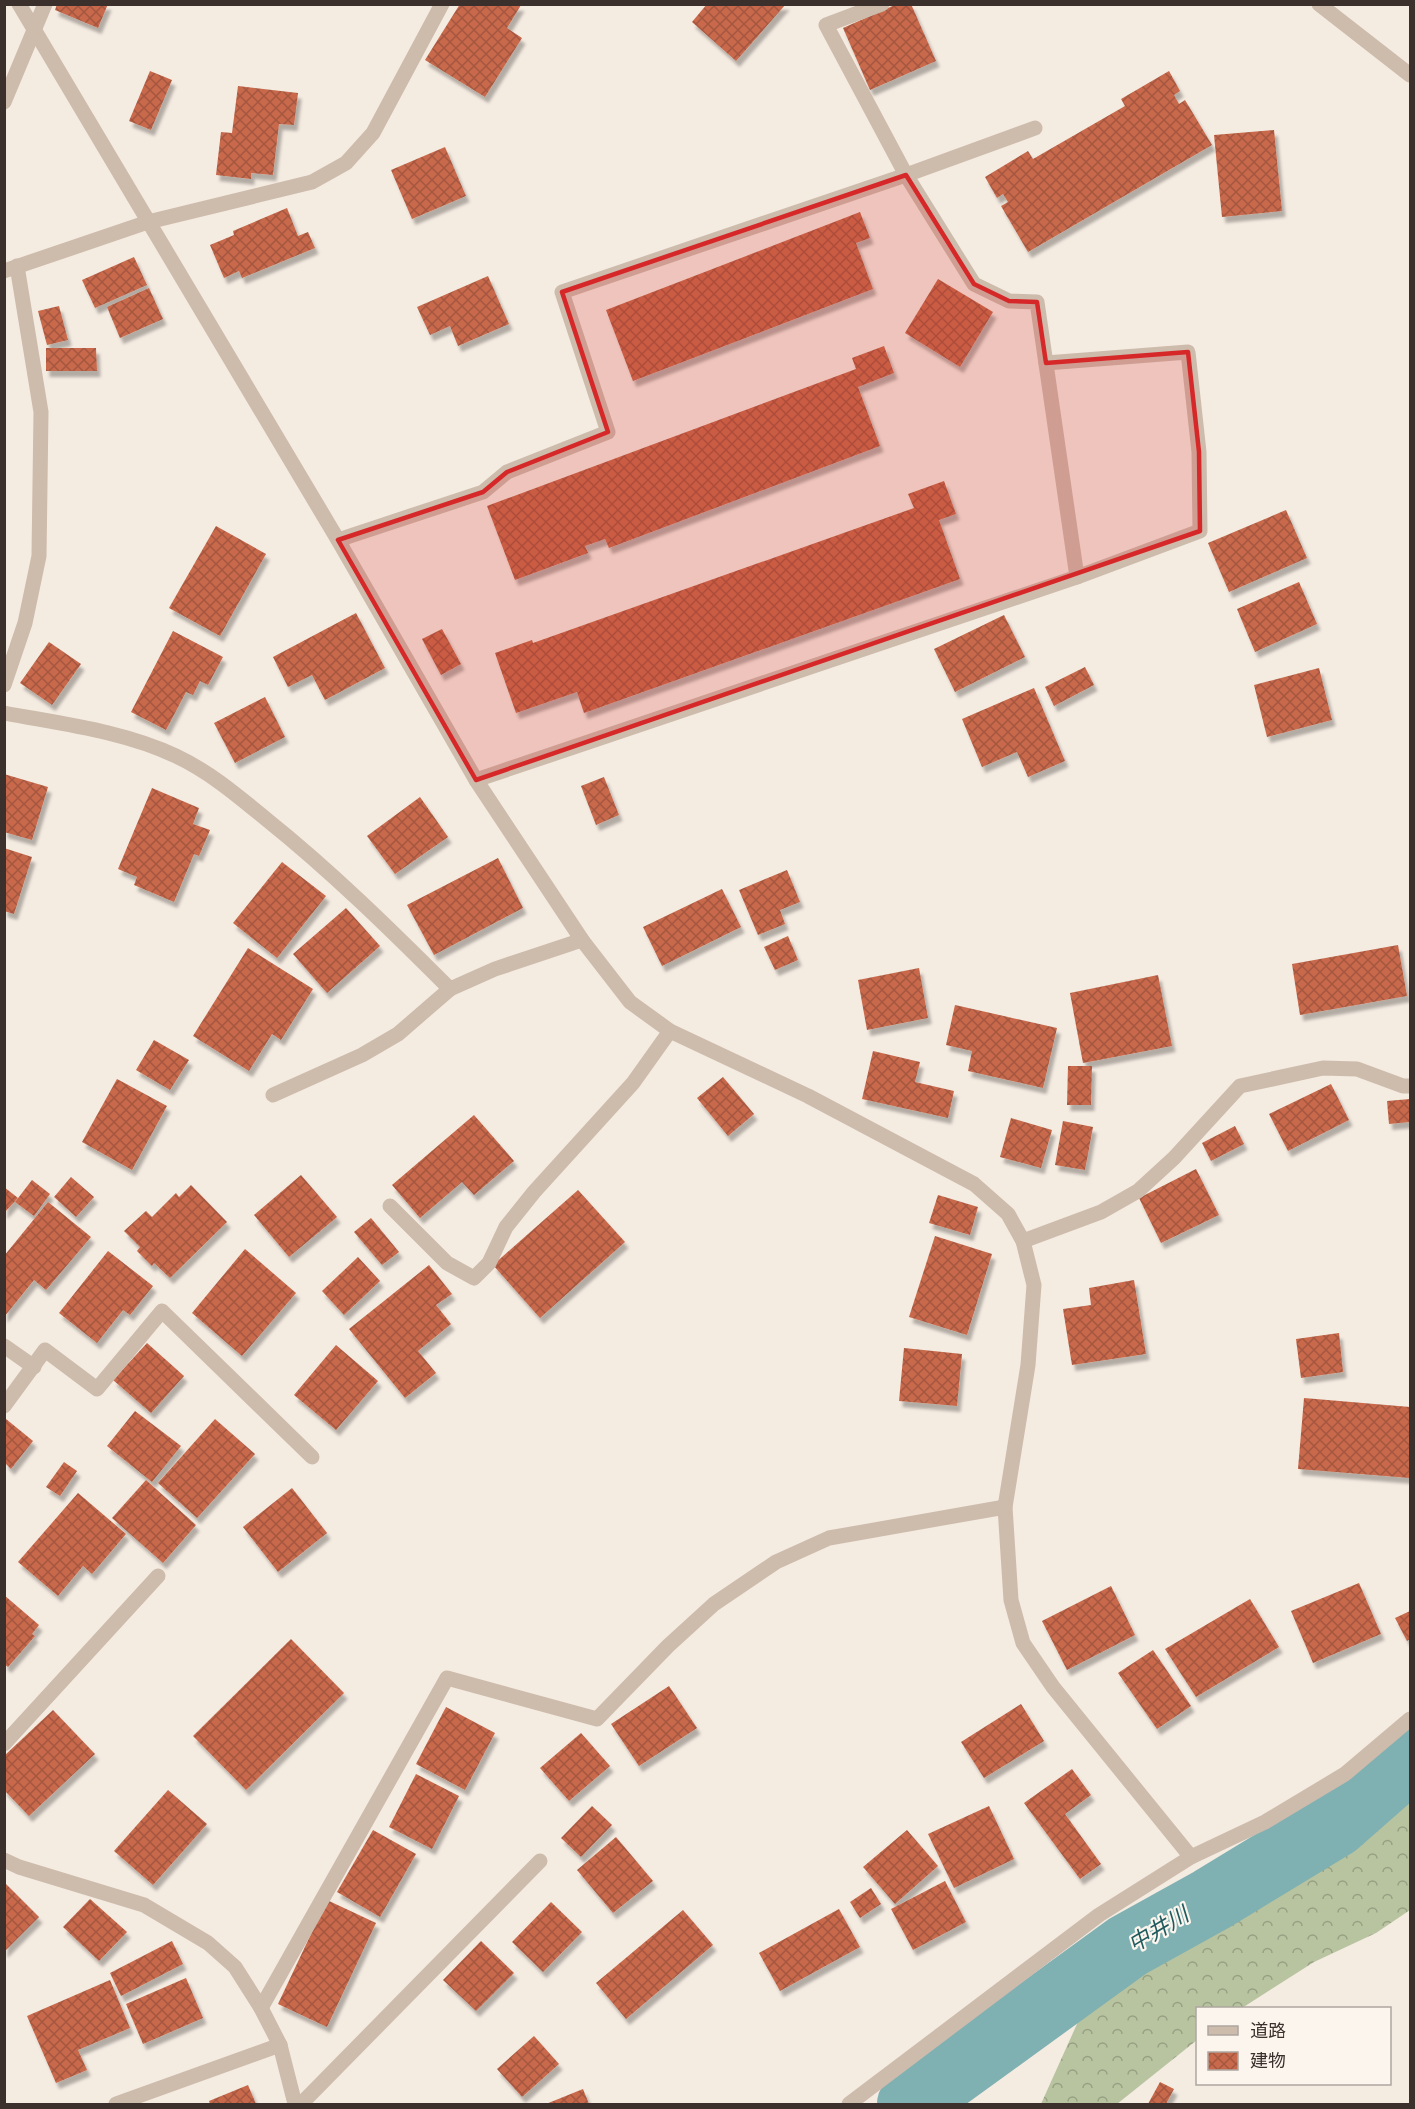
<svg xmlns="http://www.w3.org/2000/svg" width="1415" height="2109" font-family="'PT Sans','Noto Sans JP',sans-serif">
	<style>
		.forest { fill: url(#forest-crowns) }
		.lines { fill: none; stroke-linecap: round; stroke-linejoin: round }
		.river { stroke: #7fb0b2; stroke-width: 66 }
		.building { fill: url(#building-cross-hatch); filter: url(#shadow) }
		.lane { stroke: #cdbbac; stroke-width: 15 }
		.street { stroke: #cdbbac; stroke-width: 15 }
		.marked { fill: #d62828; fill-opacity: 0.2; stroke: #d62828; stroke-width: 4.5; stroke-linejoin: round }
		.labels { text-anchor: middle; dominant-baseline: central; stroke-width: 4.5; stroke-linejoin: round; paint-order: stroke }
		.water-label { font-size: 22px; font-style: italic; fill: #1f5a5e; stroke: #fbf5ee }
	</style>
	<defs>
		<pattern id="forest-crowns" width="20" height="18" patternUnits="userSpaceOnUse" patternTransform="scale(1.5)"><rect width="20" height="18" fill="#b8c4a0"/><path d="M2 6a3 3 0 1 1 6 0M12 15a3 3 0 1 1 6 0" fill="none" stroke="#97a083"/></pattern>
		<pattern id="building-cross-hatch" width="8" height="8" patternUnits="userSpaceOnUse" patternTransform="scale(1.5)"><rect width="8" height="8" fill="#c8694b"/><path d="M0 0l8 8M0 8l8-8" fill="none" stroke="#a4573f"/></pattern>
		<filter id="shadow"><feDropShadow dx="3.5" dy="6" stdDeviation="1.5" flood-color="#0004"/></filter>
	</defs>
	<rect width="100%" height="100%" fill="#f4ebe1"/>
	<polygon class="forest" points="1410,1795 1410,1910 1376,1933 1314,1962 1242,2008 1198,2008 1197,2040 1117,2104 1041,2104 1090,1995 1184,1939 1241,1895 1322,1844"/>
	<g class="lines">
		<polyline class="river" points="910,2104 1128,1946 1211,1900 1336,1824 1410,1759"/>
	</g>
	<g class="building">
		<polygon points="57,4 108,4 98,28 55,10"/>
		<polygon points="460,4 521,5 507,28 522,38 485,97 425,60"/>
		<polygon points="707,4 786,4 736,61 692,22"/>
		<polygon points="897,4 911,4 936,61 870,90 843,28"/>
		<polygon points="150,71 172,80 151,130 129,121"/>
		<polygon points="1169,71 1180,91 1174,95 1179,104 1185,100 1212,145 1028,252 1001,206 1008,202 1003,194 997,198 985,177 1028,151 1033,159 1125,106 1121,99"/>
		<polygon points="238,86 298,93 294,125 279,124 273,175 251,173 251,179 216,175 221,132 232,133"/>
		<polygon points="1274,130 1282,211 1222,217 1214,135"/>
		<polygon points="445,147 466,196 412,219 391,170"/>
		<polygon points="287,208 298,236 308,232 315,248 242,278 239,271 224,278 210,245 234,235 233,231"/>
		<polygon points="860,212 870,238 856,243 873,289 633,381 606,310"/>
		<polygon points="134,257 147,285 95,308 82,280"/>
		<polygon points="488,276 509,324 458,346 450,326 430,335 417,307"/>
		<polygon points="938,279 993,312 960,367 905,333"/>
		<polygon points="149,288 163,319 120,338 107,307"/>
		<polygon points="59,306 68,340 47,345 38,311"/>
		<polygon points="884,346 894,373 858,387 880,446 609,548 605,539 585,546 588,553 515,580 487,506 856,369 852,358"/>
		<polygon points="46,348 96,348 97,371 46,371"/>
		<polygon points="944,481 956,514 939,520 960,579 584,713 577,692 516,713 495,653 532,640 533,643 914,508 908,494"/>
		<polygon points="1286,510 1307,558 1229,592 1208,543"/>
		<polygon points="216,526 266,554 220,636 169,608"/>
		<polygon points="1299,582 1317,624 1255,652 1237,609"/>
		<polygon points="356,613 385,668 325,700 312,675 288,687 273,657"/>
		<polygon points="1004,615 1025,657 955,692 934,649"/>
		<polygon points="442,629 461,664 441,675 422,639"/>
		<polygon points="173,631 223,657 208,685 200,681 193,695 186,692 166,730 131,712"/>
		<polygon points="49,642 81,664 52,705 20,683"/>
		<polygon points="1085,667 1094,685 1054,706 1045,687"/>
		<polygon points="1319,668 1332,720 1267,737 1254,685"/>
		<polygon points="1034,688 1065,761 1028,777 1017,752 982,767 962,719"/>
		<polygon points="265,697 285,737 235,763 214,723"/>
		<polygon points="4,774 48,787 32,840 4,832"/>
		<polygon points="604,777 619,815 596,825 581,786"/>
		<polygon points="152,788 199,808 193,824 210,830 199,856 194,854 174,902 134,885 137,877 118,869"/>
		<polygon points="420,797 448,837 395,874 367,836"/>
		<polygon points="4,848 32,857 14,914 4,911"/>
		<polygon points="498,858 523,908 434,955 407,905"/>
		<polygon points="282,862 326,896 277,958 233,923"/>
		<polygon points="787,870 800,902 780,910 785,924 758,935 739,890"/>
		<polygon points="722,889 741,927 662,966 643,927"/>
		<polygon points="346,908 380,946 327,993 293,954"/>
		<polygon points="788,936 798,960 775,970 764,947"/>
		<polygon points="1398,945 1407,996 1300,1015 1292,964"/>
		<polygon points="248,948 313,989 281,1040 272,1034 249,1071 193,1036"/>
		<polygon points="919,968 928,1018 867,1030 858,980"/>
		<polygon points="1158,975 1172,1046 1083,1063 1070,993"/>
		<polygon points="955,1005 1057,1028 1043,1088 968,1071 972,1051 946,1045"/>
		<polygon points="154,1040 189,1060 170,1090 136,1070"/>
		<polygon points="873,1051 920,1062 915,1082 954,1091 948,1118 862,1099"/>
		<polygon points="1068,1066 1092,1066 1091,1105 1067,1105"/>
		<polygon points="723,1077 754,1114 728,1136 697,1098"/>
		<polygon points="117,1079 167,1106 132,1170 82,1142"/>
		<polygon points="1331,1084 1349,1120 1288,1151 1269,1114"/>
		<polygon points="1410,1099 1410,1122 1389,1124 1387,1101"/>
		<polygon points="474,1115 514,1161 474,1195 462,1182 420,1218 392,1185"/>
		<polygon points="1011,1118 1052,1130 1041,1168 1000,1157"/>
		<polygon points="1063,1121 1093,1127 1085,1170 1055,1165"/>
		<polygon points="1235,1126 1244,1144 1211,1161 1202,1143"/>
		<polygon points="1196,1169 1219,1215 1161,1243 1139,1198"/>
		<polygon points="301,1175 337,1217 289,1257 254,1215"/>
		<polygon points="71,1177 94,1197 76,1217 54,1197"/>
		<polygon points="32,1180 50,1194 34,1216 15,1202"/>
		<polygon points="191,1185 227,1222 170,1278 154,1263 152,1266 137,1251 140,1247 124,1231 146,1211 152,1217 176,1193 179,1197"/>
		<polygon points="4,1187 18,1198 4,1213"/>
		<polygon points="578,1190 625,1242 540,1318 493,1265"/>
		<polygon points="938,1195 978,1207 970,1235 929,1223"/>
		<polygon points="48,1202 91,1237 46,1290 34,1280 4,1317 4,1256"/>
		<polygon points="371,1218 399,1252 382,1265 354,1232"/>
		<polygon points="935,1236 992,1254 967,1335 909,1317"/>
		<polygon points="245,1249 296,1293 242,1356 192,1313"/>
		<polygon points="108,1251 153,1286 130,1315 123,1310 97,1343 59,1313"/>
		<polygon points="358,1257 380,1281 344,1315 322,1291"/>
		<polygon points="429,1265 452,1294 436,1305 451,1324 418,1351 436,1373 405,1398 349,1329"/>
		<polygon points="1134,1280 1146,1354 1072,1365 1063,1309 1091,1305 1089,1288"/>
		<polygon points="1339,1333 1343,1372 1301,1378 1296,1339"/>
		<polygon points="147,1343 184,1376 151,1413 113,1380"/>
		<polygon points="336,1345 378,1381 336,1430 294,1395"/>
		<polygon points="904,1348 962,1354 957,1406 899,1401"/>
		<polygon points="1304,1398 1410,1407 1410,1478 1298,1469"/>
		<polygon points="135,1411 181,1446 152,1482 107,1446"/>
		<polygon points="6,1419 33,1441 11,1469 5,1463"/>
		<polygon points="215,1419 255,1454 197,1518 158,1483"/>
		<polygon points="64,1462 77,1471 60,1496 46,1487"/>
		<polygon points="146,1480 196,1525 163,1563 112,1518"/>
		<polygon points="292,1488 327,1533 278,1572 243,1527"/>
		<polygon points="78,1493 126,1534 92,1574 83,1566 58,1596 18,1562"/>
		<polygon points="1359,1583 1381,1634 1313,1663 1291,1611"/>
		<polygon points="1111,1586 1135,1635 1067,1670 1042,1621"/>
		<polygon points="4,1595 39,1625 32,1634 35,1636 8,1667 4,1664"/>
		<polygon points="1250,1599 1279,1647 1196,1697 1165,1649"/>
		<polygon points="1410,1611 1410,1639 1407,1641 1395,1618"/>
		<polygon points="291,1639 344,1693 246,1790 193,1736"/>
		<polygon points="1153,1650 1191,1706 1157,1729 1118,1673"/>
		<polygon points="669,1686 697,1728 639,1766 611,1724"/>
		<polygon points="1021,1704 1044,1741 984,1778 961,1742"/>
		<polygon points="446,1707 495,1733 465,1790 416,1764"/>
		<polygon points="53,1710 95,1754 29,1816 4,1790 4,1756"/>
		<polygon points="581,1733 610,1766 569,1801 540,1768"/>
		<polygon points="1072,1769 1091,1795 1065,1814 1101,1864 1080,1879 1024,1803"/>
		<polygon points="416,1774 459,1796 432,1849 389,1827"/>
		<polygon points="168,1790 207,1824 153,1885 114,1851"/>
		<polygon points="592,1806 612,1825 581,1857 561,1838"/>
		<polygon points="989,1806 1014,1859 954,1888 928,1834"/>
		<polygon points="373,1830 416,1854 380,1917 337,1892"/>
		<polygon points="907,1830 938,1866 895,1904 863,1867"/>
		<polygon points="616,1837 653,1881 613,1913 577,1870"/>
		<polygon points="945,1881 966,1922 913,1950 891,1909"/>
		<polygon points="4,1882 39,1917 4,1952"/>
		<polygon points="871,1888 881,1904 860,1918 850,1902"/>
		<polygon points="90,1899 127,1932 99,1961 63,1927"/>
		<polygon points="327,1900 376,1923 327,2027 278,2004"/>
		<polygon points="551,1902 582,1932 543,1972 512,1942"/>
		<polygon points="839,1909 860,1947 780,1991 759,1953"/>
		<polygon points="683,1910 713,1945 626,2019 596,1983"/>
		<polygon points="172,1941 183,1964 121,1996 110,1973"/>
		<polygon points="481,1941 514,1973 476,2011 443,1980"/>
		<polygon points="186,1978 203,2018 143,2044 126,2004"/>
		<polygon points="110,1980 130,2028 78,2050 87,2070 56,2083 27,2016"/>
		<polygon points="534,2036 559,2064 522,2097 497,2069"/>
		<polygon points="1160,2082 1174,2089 1166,2104 1148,2104"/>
		<polygon points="248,2085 256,2104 210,2104 209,2101"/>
		<polygon points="583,2089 589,2104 546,2104"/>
	</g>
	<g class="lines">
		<polyline class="lane" points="4,1346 34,1367"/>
		<g class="street">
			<polyline points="19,4 338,540 476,780 582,940 630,1002 670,1031 808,1096 974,1184 1008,1214 1023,1241 1034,1285 1028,1365 1005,1507 1011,1600 1023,1643 1053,1687 1191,1857"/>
			<polyline points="1319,4 1410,75"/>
			<polyline points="4,102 45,4"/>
			<polyline points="4,271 148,222 312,182 346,163 373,133 442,4"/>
			<polyline points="1046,363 1188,352 1199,452 1200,531 1077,577"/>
			<polyline points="338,540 483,492 507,472 608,432 562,292 906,175 1035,128"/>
			<polyline points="4,685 25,623 39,556 41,412 17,266"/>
			<path d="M4,713C62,724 123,731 176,756C210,772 238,796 266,819C331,871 391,930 450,989L495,969L582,940"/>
			<polyline points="476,780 1077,577 1037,302 1009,301 974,284 906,175 826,25 882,4"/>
			<polyline points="273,1095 362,1055 398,1034 450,989"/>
			<polyline points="390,1206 447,1263 474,1278 489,1263 506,1227 534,1192 633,1083 670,1031"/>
			<polyline points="1023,1241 1101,1212 1138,1191 1174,1158 1240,1086 1323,1068 1357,1069 1403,1086 1410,1086"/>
			<polyline points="4,1406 45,1350 97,1389 162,1311 312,1457"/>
			<polyline points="4,1744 158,1576"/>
			<polyline points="4,1860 19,1867 144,1905 208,1943 235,1967 261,2008 280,2045 295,2104"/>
			<polyline points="261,2008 447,1678 597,1719 668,1646 714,1604 776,1562 829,1538 1005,1507"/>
			<polyline points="116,2104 280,2045"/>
			<polyline points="301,2104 540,1861"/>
			<polyline points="849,2104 1099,1915 1191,1857 1265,1822 1345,1774 1410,1719"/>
		</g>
	</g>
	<path class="marked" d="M906,175L974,284L1009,301L1037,302L1046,363L1188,352L1199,452L1200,531L476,780L338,540L483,492L507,472L608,432L562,292Z"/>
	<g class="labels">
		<g class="water-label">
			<text transform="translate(1158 1929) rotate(-31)">中井川</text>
		</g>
	</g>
	<rect width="1415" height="2109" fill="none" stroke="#3b302b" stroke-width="12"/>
	<rect x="1196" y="2007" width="195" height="78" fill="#fbf5ee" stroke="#aea6a0" stroke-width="1.5"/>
	<rect x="1208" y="2026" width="30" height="9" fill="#cdbbac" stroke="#aea6a0" stroke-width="1.5"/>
	<text x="1250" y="2037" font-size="18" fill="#3b302b">道路</text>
	<rect x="1208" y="2052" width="30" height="18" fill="url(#building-cross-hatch)" stroke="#aea6a0" stroke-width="1.5"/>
	<text x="1250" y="2067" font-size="18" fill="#3b302b">建物</text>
</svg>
